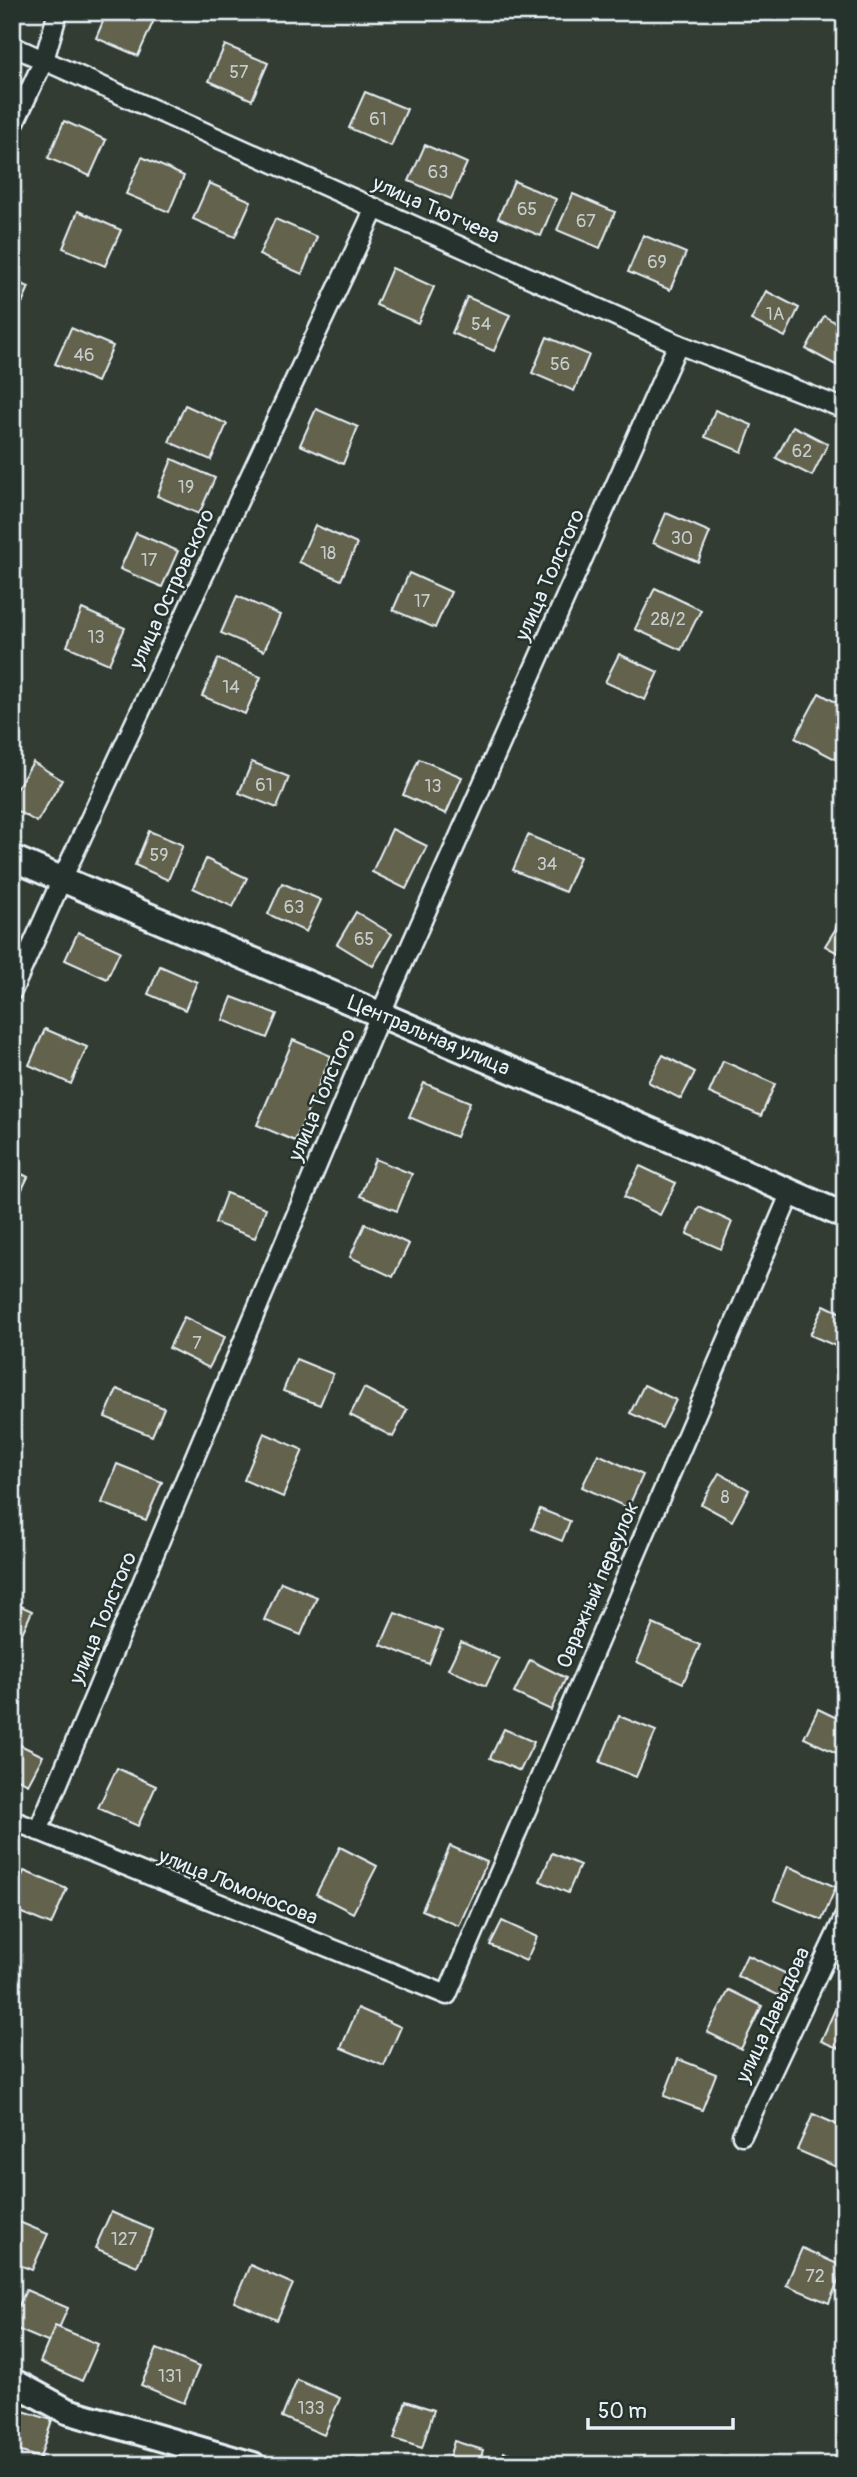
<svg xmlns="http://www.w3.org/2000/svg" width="857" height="2477" font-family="Pangolin,sans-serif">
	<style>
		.building { fill: #62624d; stroke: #e8f1f8; stroke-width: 2 }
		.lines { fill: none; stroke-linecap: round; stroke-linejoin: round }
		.street-casing { stroke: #e8f1f8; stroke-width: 23 }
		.secondary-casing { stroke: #e8f1f8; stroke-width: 30 }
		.street { stroke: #26332d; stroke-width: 18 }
		.secondary { stroke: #26332d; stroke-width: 24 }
		.labels { text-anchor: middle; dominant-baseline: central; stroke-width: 5; stroke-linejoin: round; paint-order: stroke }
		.number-label { font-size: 18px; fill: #c6cdcd }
		.street-label { font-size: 21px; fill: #e8f1f8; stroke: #26332d }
	</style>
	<rect width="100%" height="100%" fill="#323c33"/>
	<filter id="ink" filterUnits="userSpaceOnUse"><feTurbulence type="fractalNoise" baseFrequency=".0143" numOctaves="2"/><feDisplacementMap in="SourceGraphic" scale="14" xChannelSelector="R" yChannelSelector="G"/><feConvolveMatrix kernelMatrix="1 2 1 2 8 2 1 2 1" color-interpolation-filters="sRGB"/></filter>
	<g filter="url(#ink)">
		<g class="building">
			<polygon points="107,12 136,12 154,20 138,56 96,38"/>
			<polygon points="225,45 268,63 252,100 209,81"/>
			<polygon points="365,92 407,109 391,146 349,128"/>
			<polygon points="64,121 106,140 90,176 48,158"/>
			<polygon points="425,145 467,163 451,199 409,181"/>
			<polygon points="142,157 184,176 169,212 126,194"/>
			<polygon points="514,181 556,199 541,236 498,218"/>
			<polygon points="209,183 251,201 235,237 193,219"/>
			<polygon points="573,194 615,212 600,248 557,230"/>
			<polygon points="78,211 121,230 105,266 63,248"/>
			<polygon points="275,219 317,237 302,274 259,255"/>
			<polygon points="643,235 686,253 670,290 628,272"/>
			<polygon points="392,268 434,287 418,323 376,305"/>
			<polygon points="12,280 29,287 13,324 12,323"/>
			<polygon points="766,291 799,308 785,337 751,320"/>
			<polygon points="467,297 510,315 494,351 452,333"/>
			<polygon points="824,316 845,328 845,370 806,349"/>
			<polygon points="71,328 113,346 97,382 55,364"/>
			<polygon points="547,337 589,355 574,391 532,373"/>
			<polygon points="185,405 227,424 211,460 169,442"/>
			<polygon points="316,409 358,427 343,464 300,445"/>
			<polygon points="715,410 752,425 742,452 705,437"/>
			<polygon points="793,426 828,444 812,476 776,458"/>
			<polygon points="172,459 215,478 199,514 157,496"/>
			<polygon points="666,513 710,532 698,562 653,543"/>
			<polygon points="315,525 357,544 341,580 299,562"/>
			<polygon points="136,533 178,551 162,587 120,569"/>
			<polygon points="409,573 451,592 435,628 393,610"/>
			<polygon points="655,588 701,610 681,650 635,629"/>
			<polygon points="237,596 280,615 264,651 221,633"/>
			<polygon points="82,609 125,628 109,664 67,646"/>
			<polygon points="619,654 658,672 645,700 605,682"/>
			<polygon points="218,659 261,677 245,714 202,696"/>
			<polygon points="819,693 845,707 845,746 837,760 795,738"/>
			<polygon points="419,759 462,777 446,814 403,795"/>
			<polygon points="33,762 62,780 37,822 12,808 12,796"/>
			<polygon points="252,762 289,777 277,808 239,793"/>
			<polygon points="392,829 427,846 406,889 372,872"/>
			<polygon points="149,831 183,845 168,880 135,865"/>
			<polygon points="528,835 580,857 565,892 513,870"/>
			<polygon points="206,859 247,878 233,907 193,888"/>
			<polygon points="282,883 321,900 306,932 268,914"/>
			<polygon points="356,912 392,934 373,966 337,944"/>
			<polygon points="843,917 845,918 845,957 825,946"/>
			<polygon points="78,932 120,951 107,979 65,960"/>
			<polygon points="160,966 197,982 185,1010 148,994"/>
			<polygon points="232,997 277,1014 267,1038 223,1020"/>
			<polygon points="45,1029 87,1047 71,1084 29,1065"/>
			<polygon points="293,1040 331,1056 295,1141 257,1125"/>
			<polygon points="663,1055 695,1072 681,1099 648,1082"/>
			<polygon points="723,1061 775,1084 761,1116 709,1093"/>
			<polygon points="424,1083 470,1102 456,1137 409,1117"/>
			<polygon points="375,1159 412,1174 397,1211 360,1196"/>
			<polygon points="640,1166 676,1183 660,1215 624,1197"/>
			<polygon points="12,1169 28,1177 13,1208 12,1207"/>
			<polygon points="226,1193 266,1208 255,1238 215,1223"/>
			<polygon points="699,1207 732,1222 721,1249 687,1234"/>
			<polygon points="365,1224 409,1244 393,1277 350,1257"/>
			<polygon points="824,1305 845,1315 845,1350 810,1335"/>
			<polygon points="184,1317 225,1337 209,1368 169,1348"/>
			<polygon points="296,1359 333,1374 320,1405 283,1391"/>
			<polygon points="644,1385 676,1400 662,1428 630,1413"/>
			<polygon points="364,1388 407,1410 393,1437 350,1415"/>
			<polygon points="117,1389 164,1408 152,1436 105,1417"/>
			<polygon points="264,1433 303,1450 283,1497 244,1480"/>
			<polygon points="598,1454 643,1475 628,1508 582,1487"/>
			<polygon points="117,1464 162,1482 146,1520 102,1503"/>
			<polygon points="719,1473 749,1490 732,1521 701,1504"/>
			<polygon points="540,1509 570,1521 562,1541 532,1529"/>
			<polygon points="281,1582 317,1597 301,1635 264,1620"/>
			<polygon points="12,1602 32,1611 20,1638 12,1635"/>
			<polygon points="395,1613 442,1631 429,1664 381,1645"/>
			<polygon points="653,1624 700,1645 683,1683 637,1662"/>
			<polygon points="461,1642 499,1659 486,1686 448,1669"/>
			<polygon points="530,1660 566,1678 551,1710 514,1693"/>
			<polygon points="818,1709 845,1722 845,1757 804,1738"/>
			<polygon points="619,1716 656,1731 636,1777 600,1762"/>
			<polygon points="504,1729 534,1742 520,1771 490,1758"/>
			<polygon points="12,1741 43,1756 28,1784 12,1776"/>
			<polygon points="117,1768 156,1786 138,1826 98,1808"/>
			<polygon points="450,1846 487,1862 459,1926 422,1910"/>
			<polygon points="340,1847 377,1866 353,1913 316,1894"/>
			<polygon points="552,1853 580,1865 568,1893 540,1881"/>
			<polygon points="788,1866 836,1887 822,1920 774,1900"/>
			<polygon points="24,1871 67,1889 51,1925 12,1909 12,1899"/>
			<polygon points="502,1921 537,1937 526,1961 490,1945"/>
			<polygon points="747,1955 791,1976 782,1997 737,1976"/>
			<polygon points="729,1990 762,2006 741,2049 707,2032"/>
			<polygon points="837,2005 845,2008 845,2051 821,2041"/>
			<polygon points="358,2008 401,2027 384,2066 341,2048"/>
			<polygon points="678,2059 716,2074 702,2110 664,2096"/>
			<polygon points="813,2114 845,2128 845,2156 839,2168 797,2150"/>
			<polygon points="111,2212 153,2230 137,2266 95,2248"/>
			<polygon points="12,2219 48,2234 32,2270 12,2262"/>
			<polygon points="802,2248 844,2267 829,2303 786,2285"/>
			<polygon points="250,2265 293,2284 277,2320 234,2302"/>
			<polygon points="26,2290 68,2308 52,2344 12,2327 12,2320"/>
			<polygon points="55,2326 98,2344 82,2381 40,2362"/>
			<polygon points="157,2349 199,2367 184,2403 141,2385"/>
			<polygon points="297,2380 340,2398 324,2435 282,2417"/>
			<polygon points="406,2401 434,2410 422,2448 394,2439"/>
			<polygon points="23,2411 52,2420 40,2458 12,2449"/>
			<polygon points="454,2441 483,2450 479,2465 447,2465"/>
			<polygon points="504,2452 533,2461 532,2465 500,2465"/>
		</g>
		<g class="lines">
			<g class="street-casing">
				<g id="street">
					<polyline points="12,46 678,344 845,409"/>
					<polyline points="12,128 44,60 58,12"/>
					<polyline points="12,991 62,879 375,208"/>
					<polyline points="12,1820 447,1995 791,1192"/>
					<polyline points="38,1831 380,1015 678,344"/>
					<polyline points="742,2135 845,1916"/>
				</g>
			</g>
			<g class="secondary-casing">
				<g id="secondary">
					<path id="s1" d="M12,858L544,1084L845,1216"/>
					<polyline points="12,2381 67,2411 253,2465"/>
				</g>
			</g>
			<use href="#street" class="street"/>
			<use href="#secondary" class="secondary"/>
		</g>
	</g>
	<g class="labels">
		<g class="number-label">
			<text x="239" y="72">57</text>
			<text x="378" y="119">61</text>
			<text x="438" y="172">63</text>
			<text x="527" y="209">65</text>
			<text x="586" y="221">67</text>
			<text x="657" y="262">69</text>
			<text x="775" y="314">1А</text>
			<text x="481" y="324">54</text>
			<text x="84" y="355">46</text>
			<text x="560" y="364">56</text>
			<text x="802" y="451">62</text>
			<text x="186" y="487">19</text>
			<text x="682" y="538">30</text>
			<text x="328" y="553">18</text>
			<text x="149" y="560">17</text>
			<text x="422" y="601">17</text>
			<text x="668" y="619">28/2</text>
			<text x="96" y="637">13</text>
			<text x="231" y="687">14</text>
			<text x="264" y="785">61</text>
			<text x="433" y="786">13</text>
			<text x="159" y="855">59</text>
			<text x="547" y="864">34</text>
			<text x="294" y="907">63</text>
			<text x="364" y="939">65</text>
			<text x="197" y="1343">7</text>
			<text x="725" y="1497">8</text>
			<text x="124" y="2239">127</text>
			<text x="815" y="2276">72</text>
			<text x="170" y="2376">131</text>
			<text x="311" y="2408">133</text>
		</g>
		<g class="street-label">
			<text transform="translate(436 210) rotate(24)">улица Тютчева</text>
			<text transform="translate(550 575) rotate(-66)">улица Толстого</text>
			<text transform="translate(172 589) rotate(-65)">улица Островского</text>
			<text stroke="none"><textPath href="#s1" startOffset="453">Центральная улица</textPath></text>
			<text transform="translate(322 1095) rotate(-67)">улица Толстого</text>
			<text transform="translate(598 1585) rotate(-67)">Овражный переулок</text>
			<text transform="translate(103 1618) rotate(-67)">улица Толстого</text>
			<text transform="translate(238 1887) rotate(22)">улица Ломоносова</text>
			<text transform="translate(773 2015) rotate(-65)">улица Давыдова</text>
		</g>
	</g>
	<rect width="857" height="2477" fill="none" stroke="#26332d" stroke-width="42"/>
	<rect x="21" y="21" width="815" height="2435" fill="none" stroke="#e8f1f8" stroke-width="2.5" filter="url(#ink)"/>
	<path d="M588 2418v10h145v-10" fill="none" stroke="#e8f1f8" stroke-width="3.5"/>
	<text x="598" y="2418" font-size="21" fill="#e8f1f8" stroke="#26332d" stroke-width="5" paint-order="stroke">50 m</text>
</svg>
